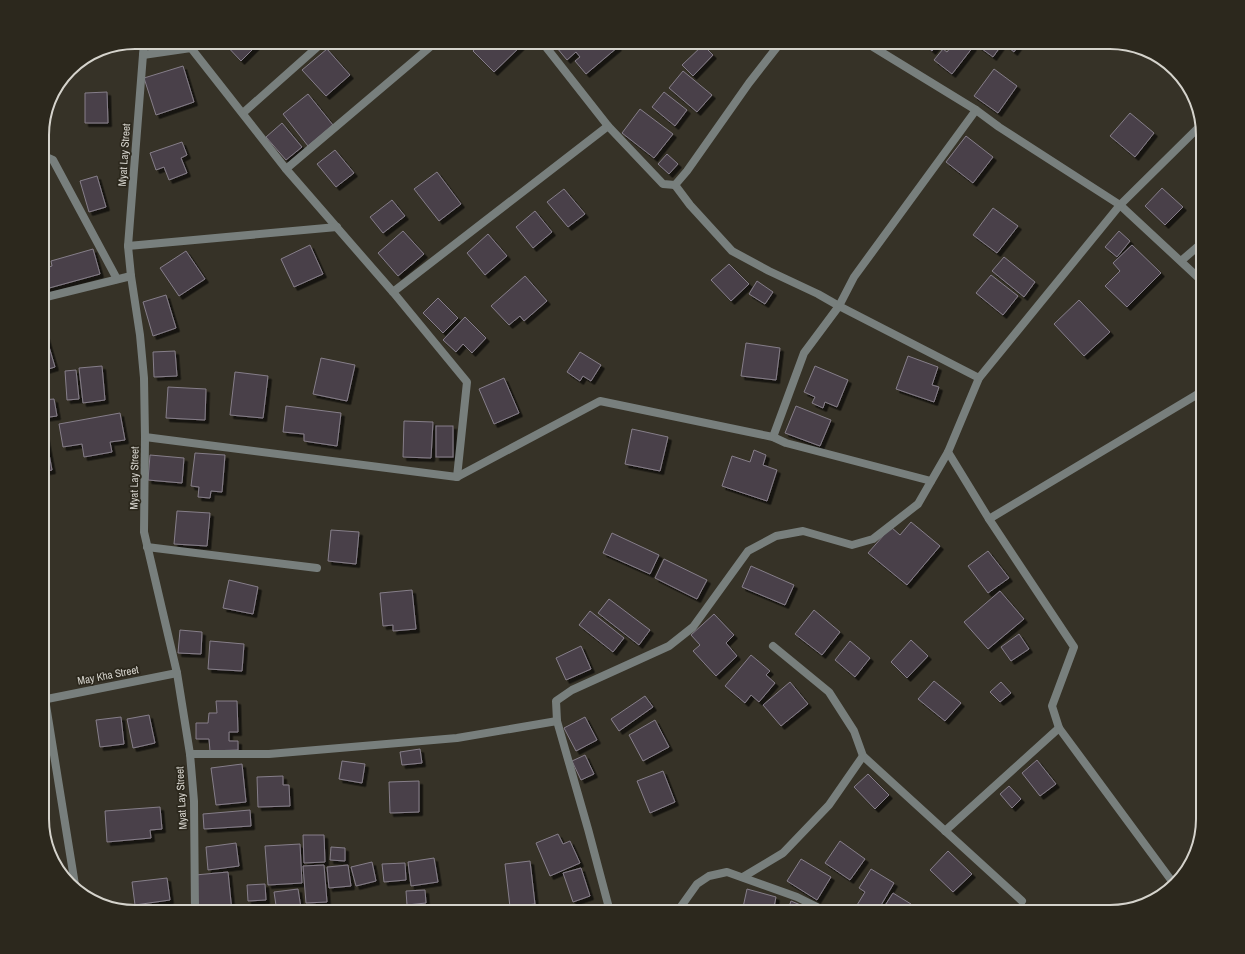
<svg xmlns="http://www.w3.org/2000/svg" width="1245" height="954" font-family="'Archivo Narrow',sans-serif">
	<style>
		.building { fill: #48414a; stroke: #867e89; filter: url(#shadow) }
		.lines { fill: none; stroke-linecap: round; stroke-linejoin: round }
		.minor { stroke: #787f7d; stroke-width: 8 }
		.labels { text-anchor: middle; dominant-baseline: central; stroke-width: 3.5; stroke-linejoin: round; paint-order: stroke }
		.street-label { font-size: 11px; fill: #d5d3cc; stroke: #2c281d }
		.rim { fill: none; stroke: #d5d3cc; stroke-width: 2 }
	</style>
	<defs>
		<filter id="shadow"><feDropShadow dx="3.5" dy="3.5" stdDeviation="0" flood-color="#0009"/></filter>
	</defs>
	<rect width="100%" height="100%" fill="#363227"/>
	<g class="building">
		<polygon points="223,42 258,42 259,43 241,61"/>
		<polygon points="482,42 521,42 523,44 494,72 473,51"/>
		<polygon points="564,42 614,42 618,47 586,74 575,61 580,57 576,52 567,60 557,48"/>
		<polygon points="922,42 940,42 932,51"/>
		<polygon points="955,42 966,42 973,47 952,74 934,60 943,49 947,52"/>
		<polygon points="974,42 1021,42 1014,52 1003,43 993,57 974,43"/>
		<polygon points="703,45 713,55 693,76 682,65"/>
		<polygon points="327,49 350,75 326,96 302,70"/>
		<polygon points="183,66 194,102 156,115 144,78"/>
		<polygon points="994,69 1017,86 998,113 974,96"/>
		<polygon points="683,71 712,95 697,112 669,88"/>
		<polygon points="107,92 108,123 85,123 85,93"/>
		<polygon points="664,92 687,110 675,126 652,107"/>
		<polygon points="308,94 333,125 308,146 283,114"/>
		<polygon points="640,109 673,134 654,158 622,133"/>
		<polygon points="1130,113 1154,133 1135,157 1110,136"/>
		<polygon points="282,123 302,147 286,160 266,137"/>
		<polygon points="966,136 993,157 973,183 946,162"/>
		<polygon points="182,142 187,155 181,158 187,173 169,180 164,167 156,170 150,153"/>
		<polygon points="335,150 354,173 336,187 317,164"/>
		<polygon points="667,154 678,164 669,174 658,164"/>
		<polygon points="437,172 461,204 439,221 414,189"/>
		<polygon points="97,176 106,207 89,212 80,181"/>
		<polygon points="1162,188 1183,207 1165,225 1145,206"/>
		<polygon points="564,189 585,214 568,227 547,202"/>
		<polygon points="392,200 405,216 383,233 370,217"/>
		<polygon points="993,208 1018,226 997,253 973,235"/>
		<polygon points="535,211 552,232 533,248 516,227"/>
		<polygon points="403,231 424,254 398,276 378,253"/>
		<polygon points="1119,231 1130,241 1117,257 1105,247"/>
		<polygon points="488,234 507,256 485,275 467,253"/>
		<polygon points="310,245 323,274 294,287 281,259"/>
		<polygon points="1132,245 1161,273 1127,307 1105,286 1120,271 1113,263"/>
		<polygon points="93,249 100,274 42,290 42,269 52,266 51,261"/>
		<polygon points="186,251 205,279 179,296 160,268"/>
		<polygon points="1004,257 1035,282 1024,297 992,271"/>
		<polygon points="729,264 749,284 731,301 711,280"/>
		<polygon points="991,275 1018,296 1003,315 976,293"/>
		<polygon points="525,276 547,301 524,321 520,316 509,325 491,306"/>
		<polygon points="757,281 773,292 765,304 749,294"/>
		<polygon points="166,295 176,328 153,336 143,302"/>
		<polygon points="438,298 458,318 443,333 423,313"/>
		<polygon points="1079,300 1110,332 1084,356 1054,324"/>
		<polygon points="465,317 486,338 472,353 463,344 456,352 443,340"/>
		<polygon points="42,323 55,367 42,371"/>
		<polygon points="746,343 780,348 776,380 741,376"/>
		<polygon points="175,351 177,376 154,377 153,352"/>
		<polygon points="580,352 601,365 591,381 583,376 580,381 567,372"/>
		<polygon points="908,356 938,367 932,385 939,387 934,402 896,389"/>
		<polygon points="321,358 355,365 347,401 313,394"/>
		<polygon points="102,366 105,400 83,403 79,368"/>
		<polygon points="815,366 848,380 837,407 825,402 823,408 812,403 815,397 804,392"/>
		<polygon points="76,370 79,399 67,400 65,371"/>
		<polygon points="235,372 268,376 263,418 230,415"/>
		<polygon points="504,378 519,413 494,424 479,389"/>
		<polygon points="168,387 206,389 205,420 166,418"/>
		<polygon points="54,399 57,416 42,418 42,400"/>
		<polygon points="286,406 341,413 337,446 304,441 304,434 283,432"/>
		<polygon points="796,406 831,420 820,446 785,433"/>
		<polygon points="120,413 125,440 110,442 112,452 84,457 82,444 63,447 59,424"/>
		<polygon points="404,421 433,422 431,458 403,457"/>
		<rect x="436" y="426" width="17" height="31"/>
		<polygon points="632,429 668,437 660,471 625,464"/>
		<polygon points="42,433 45,433 52,470 42,472"/>
		<polygon points="754,450 766,455 763,465 777,470 767,501 722,486 732,456 750,462"/>
		<polygon points="195,453 225,455 222,492 211,491 210,498 198,497 199,487 191,486"/>
		<polygon points="150,455 184,458 182,483 148,480"/>
		<polygon points="177,511 210,513 207,546 174,544"/>
		<polygon points="911,522 940,546 907,585 868,553 891,527 900,535"/>
		<polygon points="331,530 359,532 356,564 328,561"/>
		<polygon points="612,533 659,555 650,574 603,553"/>
		<polygon points="988,551 1009,578 988,593 968,566"/>
		<polygon points="664,559 707,580 697,599 655,578"/>
		<polygon points="751,566 794,585 785,605 742,587"/>
		<polygon points="229,580 258,587 253,614 223,608"/>
		<polygon points="412,590 416,629 393,631 393,625 383,626 380,593"/>
		<polygon points="1000,591 1024,619 988,649 964,622"/>
		<polygon points="609,599 650,630 639,645 598,613"/>
		<polygon points="814,610 840,632 822,655 795,634"/>
		<polygon points="590,611 624,638 613,652 579,625"/>
		<polygon points="714,614 734,635 726,643 737,656 716,676 693,651 700,645 691,635"/>
		<polygon points="180,630 202,632 201,654 178,653"/>
		<polygon points="1019,634 1029,649 1011,661 1001,647"/>
		<polygon points="911,640 928,656 907,678 891,662"/>
		<polygon points="210,641 244,644 242,671 208,669"/>
		<polygon points="850,641 870,658 855,677 835,660"/>
		<polygon points="581,646 591,669 566,680 556,658"/>
		<polygon points="751,655 770,671 766,675 775,683 759,702 751,695 745,703 725,686"/>
		<polygon points="934,681 961,703 945,721 918,699"/>
		<polygon points="790,682 808,704 781,726 763,705"/>
		<polygon points="1001,682 1011,693 1000,702 990,692"/>
		<polygon points="645,696 653,707 619,731 611,719"/>
		<polygon points="216,701 237,701 238,732 229,732 229,741 238,741 238,750 210,751 209,739 196,739 196,723 208,723 209,713 217,713"/>
		<polygon points="149,715 155,743 133,748 127,719"/>
		<polygon points="121,717 124,744 100,747 96,720"/>
		<polygon points="585,717 597,740 576,751 564,728"/>
		<polygon points="655,720 669,747 643,761 629,735"/>
		<polygon points="420,749 422,763 402,765 400,752"/>
		<polygon points="585,755 594,774 581,780 572,761"/>
		<polygon points="1037,760 1056,784 1040,796 1022,773"/>
		<polygon points="342,761 365,764 362,783 339,779"/>
		<polygon points="242,764 246,802 216,805 211,768"/>
		<polygon points="663,771 675,802 650,813 637,781"/>
		<polygon points="868,774 889,795 875,809 854,787"/>
		<polygon points="283,776 283,785 289,785 290,806 258,807 257,777"/>
		<polygon points="419,781 419,812 390,813 389,782"/>
		<polygon points="1009,786 1021,799 1012,808 1000,794"/>
		<polygon points="160,807 162,829 150,830 151,838 107,842 105,811"/>
		<polygon points="250,810 251,826 204,829 203,814"/>
		<polygon points="558,834 563,844 570,841 580,863 550,876 536,843"/>
		<polygon points="303,835 324,835 325,862 304,863"/>
		<polygon points="840,841 865,859 850,880 825,863"/>
		<polygon points="236,843 239,866 208,870 206,847"/>
		<polygon points="300,844 302,883 268,885 265,846"/>
		<polygon points="331,847 345,848 345,861 330,860"/>
		<polygon points="948,851 972,874 953,892 930,870"/>
		<polygon points="434,858 438,882 411,886 408,862"/>
		<polygon points="801,859 831,877 817,900 787,881"/>
		<polygon points="530,861 535,904 510,907 505,864"/>
		<polygon points="372,862 376,881 356,886 351,867"/>
		<polygon points="405,863 406,880 384,882 382,864"/>
		<polygon points="324,865 327,902 306,903 303,866"/>
		<polygon points="348,865 351,886 329,888 327,867"/>
		<polygon points="581,868 590,896 573,902 563,873"/>
		<polygon points="871,869 894,883 877,912 856,912 854,910 865,892 859,888"/>
		<polygon points="228,872 232,912 199,912 195,875"/>
		<polygon points="167,878 170,900 135,905 132,882"/>
		<polygon points="265,884 266,900 248,901 247,885"/>
		<polygon points="298,889 301,908 277,912 274,892"/>
		<polygon points="747,889 776,897 773,912 742,912"/>
		<polygon points="425,890 426,903 407,905 406,891"/>
		<polygon points="893,893 911,904 906,912 893,912 884,907"/>
		<polygon points="791,901 817,912 787,912"/>
		<polygon points="167,905 168,912 134,912 130,910"/>
	</g>
	<g class="lines">
		<g class="minor">
			<polyline points="144,42 128,246 131,276 140,335 144,378 145,437 144,532 177,673 190,754 194,801 195,912"/>
			<polyline points="542,42 608,126 663,184 675,185"/>
			<polyline points="865,42 976,110 999,127 1120,205 1203,282"/>
			<polyline points="143,55 191,48 286,169 393,292 467,382 457,477"/>
			<polyline points="243,113 323,42"/>
			<polyline points="42,157 46,157 53,160 117,279"/>
			<polyline points="286,169 436,42"/>
			<polyline points="675,185 690,205 732,251 769,271 818,294 839,306 854,277 976,110"/>
			<polyline points="675,185 687,171 749,83 781,42"/>
			<polyline points="128,246 337,227"/>
			<polyline points="1181,261 1203,242"/>
			<polyline points="393,292 608,126"/>
			<polyline points="42,298 131,276"/>
			<polyline points="145,437 457,477 600,401 773,437 786,443 931,481"/>
			<polyline points="773,437 804,353 839,306 979,378"/>
			<polyline points="989,519 1203,391"/>
			<polyline points="147,547 317,568"/>
			<polyline points="773,646 829,692 854,731 863,756 1022,901"/>
			<polyline points="45,699 76,891"/>
			<polyline points="42,700 177,673"/>
			<polyline points="190,754 269,754 457,738 557,721"/>
			<polyline points="945,831 1059,728"/>
			<polyline points="743,877 783,853 829,805 863,756"/>
			<polyline points="1174,884 1059,728 1052,706 1074,647 989,519 948,452 979,378 1120,205 1201,125"/>
			<polyline points="504,912 609,908"/>
			<polyline points="612,912 609,908 588,829 557,721 556,701 572,690 669,646 693,627 748,551 776,536 803,531 852,545 873,539 918,504 948,452"/>
			<polyline points="677,912 697,884 709,876 727,872 797,897 827,912"/>
		</g>
	</g>
	<g class="labels">
		<g class="street-label">
			<text transform="translate(124 155) rotate(-86)">Myat Lay Street</text>
			<text transform="translate(134 478) rotate(-89)">Myat Lay Street</text>
			<text transform="translate(108 675) rotate(-11)">May Kha Street</text>
			<text transform="translate(181 798) rotate(-93)">Myat Lay Street</text>
		</g>
	</g>
	<path d="M0 0H1245V954H0ZM135 49H1110A86 86 0 0 1 1196 135V819A86 86 0 0 1 1110 905H135A86 86 0 0 1 49 819V135A86 86 0 0 1 135 49Z" fill="#2c281d" fill-rule="evenodd"/>
	<path class="rim" d="M135 49H1110A86 86 0 0 1 1196 135V819A86 86 0 0 1 1110 905H135A86 86 0 0 1 49 819V135A86 86 0 0 1 135 49Z"/>
</svg>
